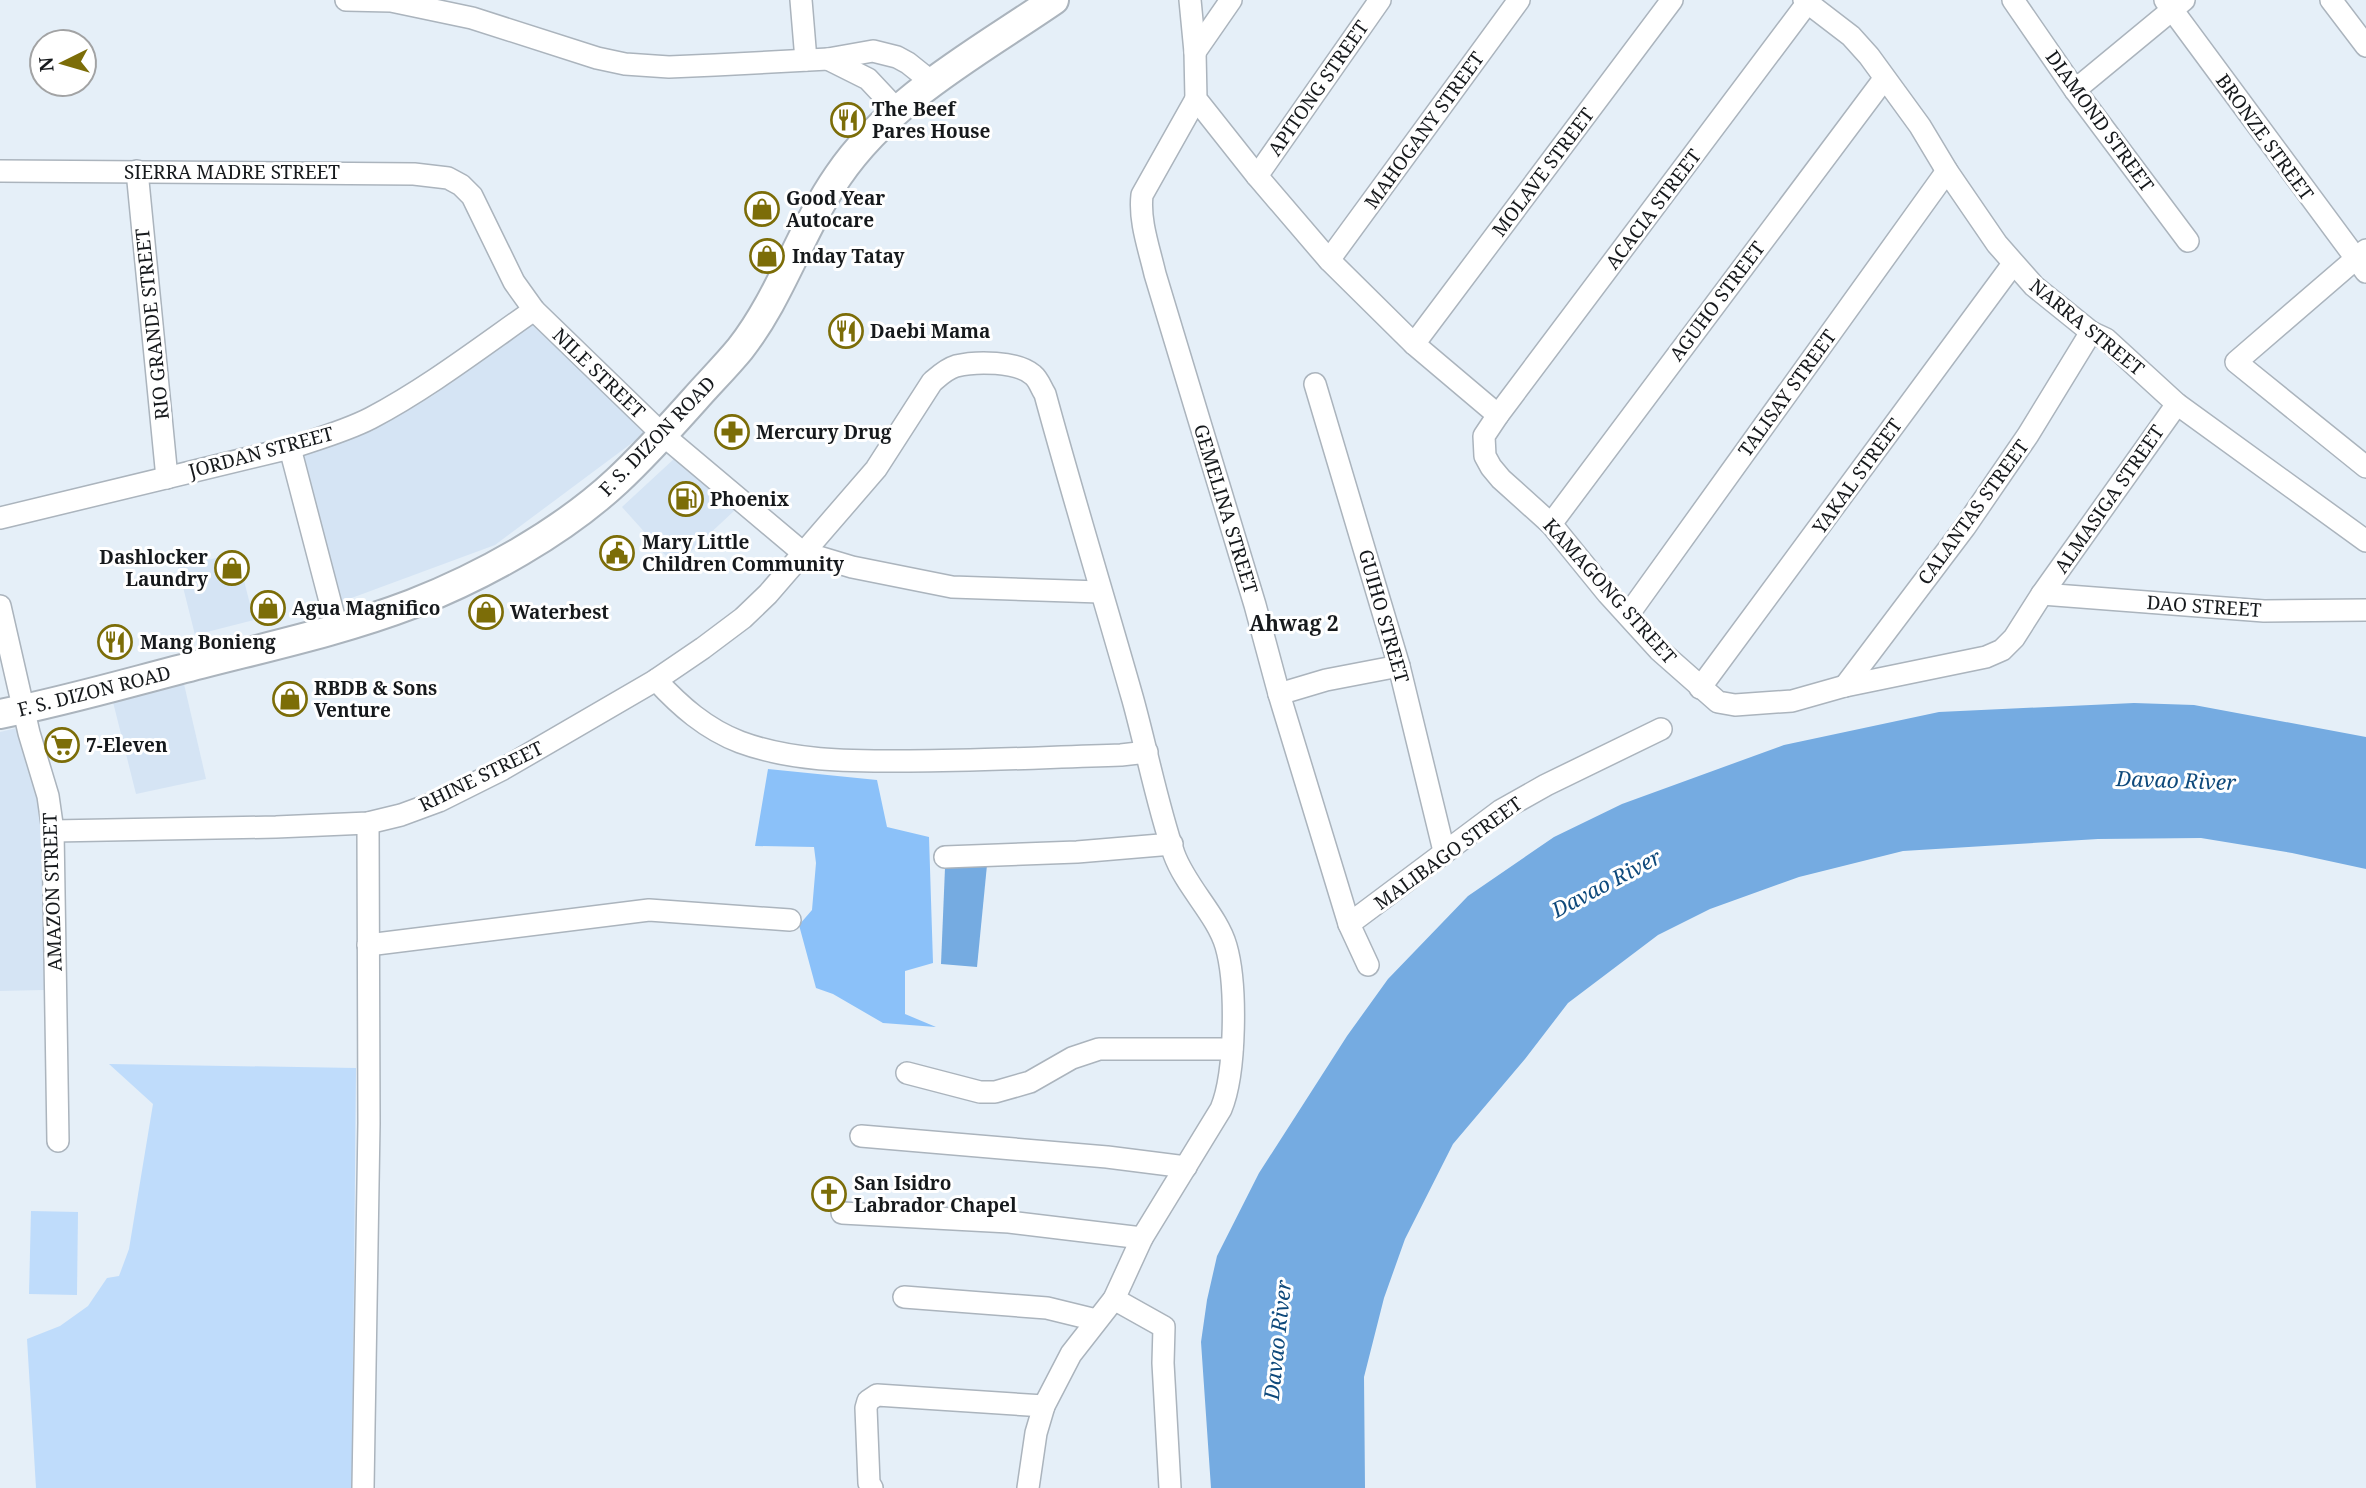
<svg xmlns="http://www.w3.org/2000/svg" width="2366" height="1488" font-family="'Noto Serif',serif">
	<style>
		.built { fill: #d5e4f4 }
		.green { fill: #bfdcfb }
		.forest { fill: #8bc1f9 }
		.water { fill: #75abe1 }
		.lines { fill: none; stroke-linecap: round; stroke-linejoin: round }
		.minor-casing { stroke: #abb4bd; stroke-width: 24 }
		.major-casing { stroke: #abb4bd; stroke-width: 32 }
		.minor { stroke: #fff; stroke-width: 21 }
		.major { stroke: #fff; stroke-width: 28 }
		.labels { text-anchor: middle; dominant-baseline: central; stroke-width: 6; stroke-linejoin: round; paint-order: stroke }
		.street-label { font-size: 19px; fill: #16191c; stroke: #fff }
		.poi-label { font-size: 19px; font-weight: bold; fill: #16191c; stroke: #fff; text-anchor: start }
		.neighbourhood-label { font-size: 21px; font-weight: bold; fill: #16191c; stroke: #fff }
		.water-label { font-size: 21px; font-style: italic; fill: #0e497b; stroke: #fff }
	</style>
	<rect width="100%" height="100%" fill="#e5eff8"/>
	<g class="built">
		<polygon points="534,324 648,431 495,545 338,603 299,455 374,430 432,396"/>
		<polygon points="675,458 735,510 675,566 622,507"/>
		<polygon points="237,553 254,620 195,635 178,567"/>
		<polygon points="184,684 206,779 136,794 113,702"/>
		<polygon points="25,726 43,829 44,990 0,991 0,732"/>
	</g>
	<g class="green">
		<polygon points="109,1064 356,1068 352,1488 36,1488 27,1339 60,1326 88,1306 107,1278 119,1276 129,1249 153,1104"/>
		<polygon points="31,1211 78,1212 77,1295 29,1294"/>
	</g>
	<polygon class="forest" points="768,769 877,780 887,827 929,837 933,963 905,971 905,1014 936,1027 883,1023 833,994 816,988 799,925 812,910 816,863 814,847 755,846"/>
	<g class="water">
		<polygon points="2134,703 2194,705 2366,737 2366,869 2292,853 2201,838 2098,839 1903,851 1799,877 1710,909 1658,935 1568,1003 1525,1059 1453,1144 1405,1239 1384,1298 1364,1377 1365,1488 1211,1488 1201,1342 1207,1300 1217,1256 1259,1173 1347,1036 1388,979 1468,896 1554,837 1622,804 1784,745 1939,712"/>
		<polygon points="987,865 977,967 941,964 945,868"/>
	</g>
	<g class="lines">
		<g class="minor-casing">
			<g id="minor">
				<polyline points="346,0 391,1 472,18 597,58 625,64 669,67 715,65 828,59 873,51 897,57 908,63 933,83"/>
				<polyline points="801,0 806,60"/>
				<polyline points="1190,0 1195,52 1196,99 1257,176 1329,260 1414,344 1498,415"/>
				<polyline points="1804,0 1851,36 1869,56 1920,126 1947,171 1997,244 2034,286 2091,332 2106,339 2177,404 2366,541"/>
				<polyline points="2013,0 2075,90 2188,241"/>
				<polyline points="2165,0 2366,272"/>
				<polyline points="2331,0 2366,46"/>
				<polyline points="1808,2 1498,415 1484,436 1485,456 1491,467 1501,479 1551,524 1608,594 1659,650 1718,702 1735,705 1792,701 1845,686 1986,657 2002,650 2014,638 2042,594 2177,404"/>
				<polyline points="1195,52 1231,0"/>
				<polyline points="828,59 868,79 898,111"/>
				<polyline points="2075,90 2184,0"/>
				<path d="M1196,99L1142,195C1139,221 1149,248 1155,274L1255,605L1279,694L1349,924L1368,965"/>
				<polyline points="0,171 414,174 448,178 461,185 472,196 514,282 534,310 663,435 802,552 852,567 952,587 1100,592"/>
				<polyline points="137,171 167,478"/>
				<polyline points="1257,176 1380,0"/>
				<polyline points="2366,250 2236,362 2366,467"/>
				<polyline points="1329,260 1519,0"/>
				<polyline points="1414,344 1672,0"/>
				<polyline points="1315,384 1399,666 1444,851"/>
				<polyline points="290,448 337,628"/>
				<path d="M0,518L290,448C317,439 346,431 371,418C428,388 481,347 534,310"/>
				<polyline points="1551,524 1884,79"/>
				<polyline points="2042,594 2264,611 2366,610"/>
				<polyline points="0,606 29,733 48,796 53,831 58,1141"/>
				<polyline points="1628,615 1947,171"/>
				<path d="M656,680C680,706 706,729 740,742C794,762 852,761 909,761C980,761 1050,757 1121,755L1147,752"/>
				<polyline points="1845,686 1965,527 2028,435 2091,332"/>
				<polyline points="1700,688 2013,264"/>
				<polyline points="1279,694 1326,680 1399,666"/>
				<path d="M53,831L276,827L368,823L401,815L439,801L503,769L656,680L703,648L743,618L768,594L876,469L932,382C939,376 946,369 956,366C976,361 1017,361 1033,375C1039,380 1041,388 1045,394C1073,497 1104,598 1133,700C1147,751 1157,804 1174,854C1186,887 1217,915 1226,946C1237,984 1236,1073 1221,1109L1142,1238L1114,1299L1071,1354L1044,1406L1036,1433L1028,1488"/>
				<polyline points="945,857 1077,852 1172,844"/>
				<polyline points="1349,924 1500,811 1546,785 1661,729"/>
				<polyline points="368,945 649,910 790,920"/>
				<polyline points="907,1073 980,1092 995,1092 1030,1082 1072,1058 1099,1049 1232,1049"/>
				<polyline points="861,1136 1107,1157 1186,1167"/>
				<polyline points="842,1213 1009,1222 1142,1238"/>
				<polyline points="904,1297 1047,1308 1096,1320"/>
				<polyline points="1114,1299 1164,1327 1163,1363 1170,1488"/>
				<polyline points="363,1488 369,1123 368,823"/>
				<polyline points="872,1488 869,1483 866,1408 868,1401 877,1395 1044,1406"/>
			</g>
		</g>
		<g class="major-casing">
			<path id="major" d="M0,714C67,701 134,681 201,664C271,646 344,630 412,604C483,576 561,533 617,481C645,455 670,427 695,399C710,382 726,366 740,349C781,297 800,231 838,176C890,99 980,51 1054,0"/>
		</g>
		<use href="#minor" class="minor"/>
		<use href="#major" class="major"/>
	</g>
	<defs>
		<g id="restaurant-ring" transform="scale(1.75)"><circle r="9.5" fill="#fff" stroke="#7c6d08" stroke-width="1.5"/><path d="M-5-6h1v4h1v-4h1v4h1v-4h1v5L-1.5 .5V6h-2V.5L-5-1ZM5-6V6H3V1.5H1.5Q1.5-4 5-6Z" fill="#7c6d08"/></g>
		<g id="shop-ring" transform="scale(1.75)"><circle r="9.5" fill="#fff" stroke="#7c6d08" stroke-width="1.5"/><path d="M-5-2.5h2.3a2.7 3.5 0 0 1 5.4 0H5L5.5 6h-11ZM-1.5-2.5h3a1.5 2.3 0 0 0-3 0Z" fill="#7c6d08"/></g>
		<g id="pharmacy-ring" transform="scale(1.75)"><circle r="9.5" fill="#fff" stroke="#7c6d08" stroke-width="1.5"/><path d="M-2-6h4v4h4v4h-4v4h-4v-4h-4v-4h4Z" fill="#7c6d08"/></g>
		<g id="fuel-ring" transform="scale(1.75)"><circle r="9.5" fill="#fff" stroke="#7c6d08" stroke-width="1.5"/><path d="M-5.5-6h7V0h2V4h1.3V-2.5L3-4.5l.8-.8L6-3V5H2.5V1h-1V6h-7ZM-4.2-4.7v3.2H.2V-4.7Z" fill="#7c6d08"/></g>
		<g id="civic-ring" transform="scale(1.75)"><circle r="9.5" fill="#fff" stroke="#7c6d08" stroke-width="1.5"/><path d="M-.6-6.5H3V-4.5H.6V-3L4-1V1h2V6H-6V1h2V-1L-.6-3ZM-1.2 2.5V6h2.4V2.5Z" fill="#7c6d08"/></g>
		<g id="supermarket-ring" transform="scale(1.75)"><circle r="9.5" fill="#fff" stroke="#7c6d08" stroke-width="1.5"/><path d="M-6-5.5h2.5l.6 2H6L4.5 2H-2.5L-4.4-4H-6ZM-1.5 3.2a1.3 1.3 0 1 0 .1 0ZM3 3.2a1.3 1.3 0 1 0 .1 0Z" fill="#7c6d08"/></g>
		<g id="church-ring" transform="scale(1.75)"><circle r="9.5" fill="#fff" stroke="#7c6d08" stroke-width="1.5"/><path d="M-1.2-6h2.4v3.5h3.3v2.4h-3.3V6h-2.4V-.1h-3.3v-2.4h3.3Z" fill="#7c6d08"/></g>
	</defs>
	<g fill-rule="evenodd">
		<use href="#restaurant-ring" x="848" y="120"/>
		<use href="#shop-ring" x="762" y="209"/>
		<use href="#shop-ring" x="767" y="256"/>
		<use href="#restaurant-ring" x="846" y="331"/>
		<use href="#pharmacy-ring" x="732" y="432"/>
		<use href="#fuel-ring" x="686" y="499"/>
		<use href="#civic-ring" x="617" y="553"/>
		<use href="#shop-ring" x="232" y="568"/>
		<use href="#shop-ring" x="268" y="608"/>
		<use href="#shop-ring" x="486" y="612"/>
		<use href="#restaurant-ring" x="115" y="642"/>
		<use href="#shop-ring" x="290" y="699"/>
		<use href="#supermarket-ring" x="62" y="745"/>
		<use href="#church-ring" x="829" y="1194"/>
	</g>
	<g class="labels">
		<g class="street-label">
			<text transform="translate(1318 88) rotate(-55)">APITONG STREET</text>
			<text transform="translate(2100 121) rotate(54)">DIAMOND STREET</text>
			<text transform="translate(1424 130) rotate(-54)">MAHOGANY STREET</text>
			<text transform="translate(2265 137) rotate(54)">BRONZE STREET</text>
			<text x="232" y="172">SIERRA MADRE STREET</text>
			<text transform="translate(1543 172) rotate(-53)">MOLAVE STREET</text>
			<text transform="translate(1653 209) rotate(-53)">ACACIA STREET</text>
			<text transform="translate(1717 301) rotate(-53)">AGUHO STREET</text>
			<text transform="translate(152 324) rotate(-96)">RIO GRANDE STREET</text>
			<text transform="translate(2087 327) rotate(39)">NARRA STREET</text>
			<text transform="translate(599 373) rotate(44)">NILE STREET</text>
			<text transform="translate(1787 393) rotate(-54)">TALISAY STREET</text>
			<text transform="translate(657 436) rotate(-46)">F. S. DIZON ROAD</text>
			<text transform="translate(261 452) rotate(-15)">JORDAN STREET</text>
			<text transform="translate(1857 476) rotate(-54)">YAKAL STREET</text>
			<text transform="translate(2109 499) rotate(-55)">ALMASIGA STREET</text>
			<text transform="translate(1226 509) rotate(73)">GEMELINA STREET</text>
			<text transform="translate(1973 512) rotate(-54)">CALANTAS STREET</text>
			<text transform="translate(1610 591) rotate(48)">KAMAGONG STREET</text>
			<text transform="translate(2204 606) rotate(4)">DAO STREET</text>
			<text transform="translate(1384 616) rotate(74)">GUIHO STREET</text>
			<text transform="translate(94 691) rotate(-14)">F. S. DIZON ROAD</text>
			<text transform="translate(481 776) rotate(-26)">RHINE STREET</text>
			<text transform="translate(1448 853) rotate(-36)">MALIBAGO STREET</text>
			<text transform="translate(52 892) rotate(-92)">AMAZON STREET</text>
		</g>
		<g class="poi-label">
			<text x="872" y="109">The Beef<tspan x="872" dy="22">Pares House</tspan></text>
			<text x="786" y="198">Good Year<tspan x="786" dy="22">Autocare</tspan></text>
			<text x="792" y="256">Inday Tatay</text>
			<text x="870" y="331">Daebi Mama</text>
			<text x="756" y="432">Mercury Drug</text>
			<text x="710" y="499">Phoenix</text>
			<text x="642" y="542">Mary Little<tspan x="642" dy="22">Children Community</tspan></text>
			<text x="208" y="557" text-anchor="end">Dashlocker<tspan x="208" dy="22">Laundry</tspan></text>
			<text x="292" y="608">Agua Magnifico</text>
			<text x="510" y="612">Waterbest</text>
			<text x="140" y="642">Mang Bonieng</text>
			<text x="314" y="688">RBDB &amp; Sons<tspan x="314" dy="22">Venture</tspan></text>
			<text x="86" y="745">7-Eleven</text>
			<text x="854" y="1183">San Isidro<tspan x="854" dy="22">Labrador Chapel</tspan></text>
		</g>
		<g class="neighbourhood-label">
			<text x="1294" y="623">Ahwag 2</text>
		</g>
		<g class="water-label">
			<text transform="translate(2176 780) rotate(2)">Davao River</text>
			<text transform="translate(1606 883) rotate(-28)">Davao River</text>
			<text transform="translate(1277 1340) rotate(-84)">Davao River</text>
		</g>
	</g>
	<g transform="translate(63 63) rotate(265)"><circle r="33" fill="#ffffff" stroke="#a2a3a4" stroke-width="2"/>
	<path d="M0-5L12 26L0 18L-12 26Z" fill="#7c6d08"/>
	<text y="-10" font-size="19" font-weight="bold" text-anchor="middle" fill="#16191c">N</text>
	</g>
</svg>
